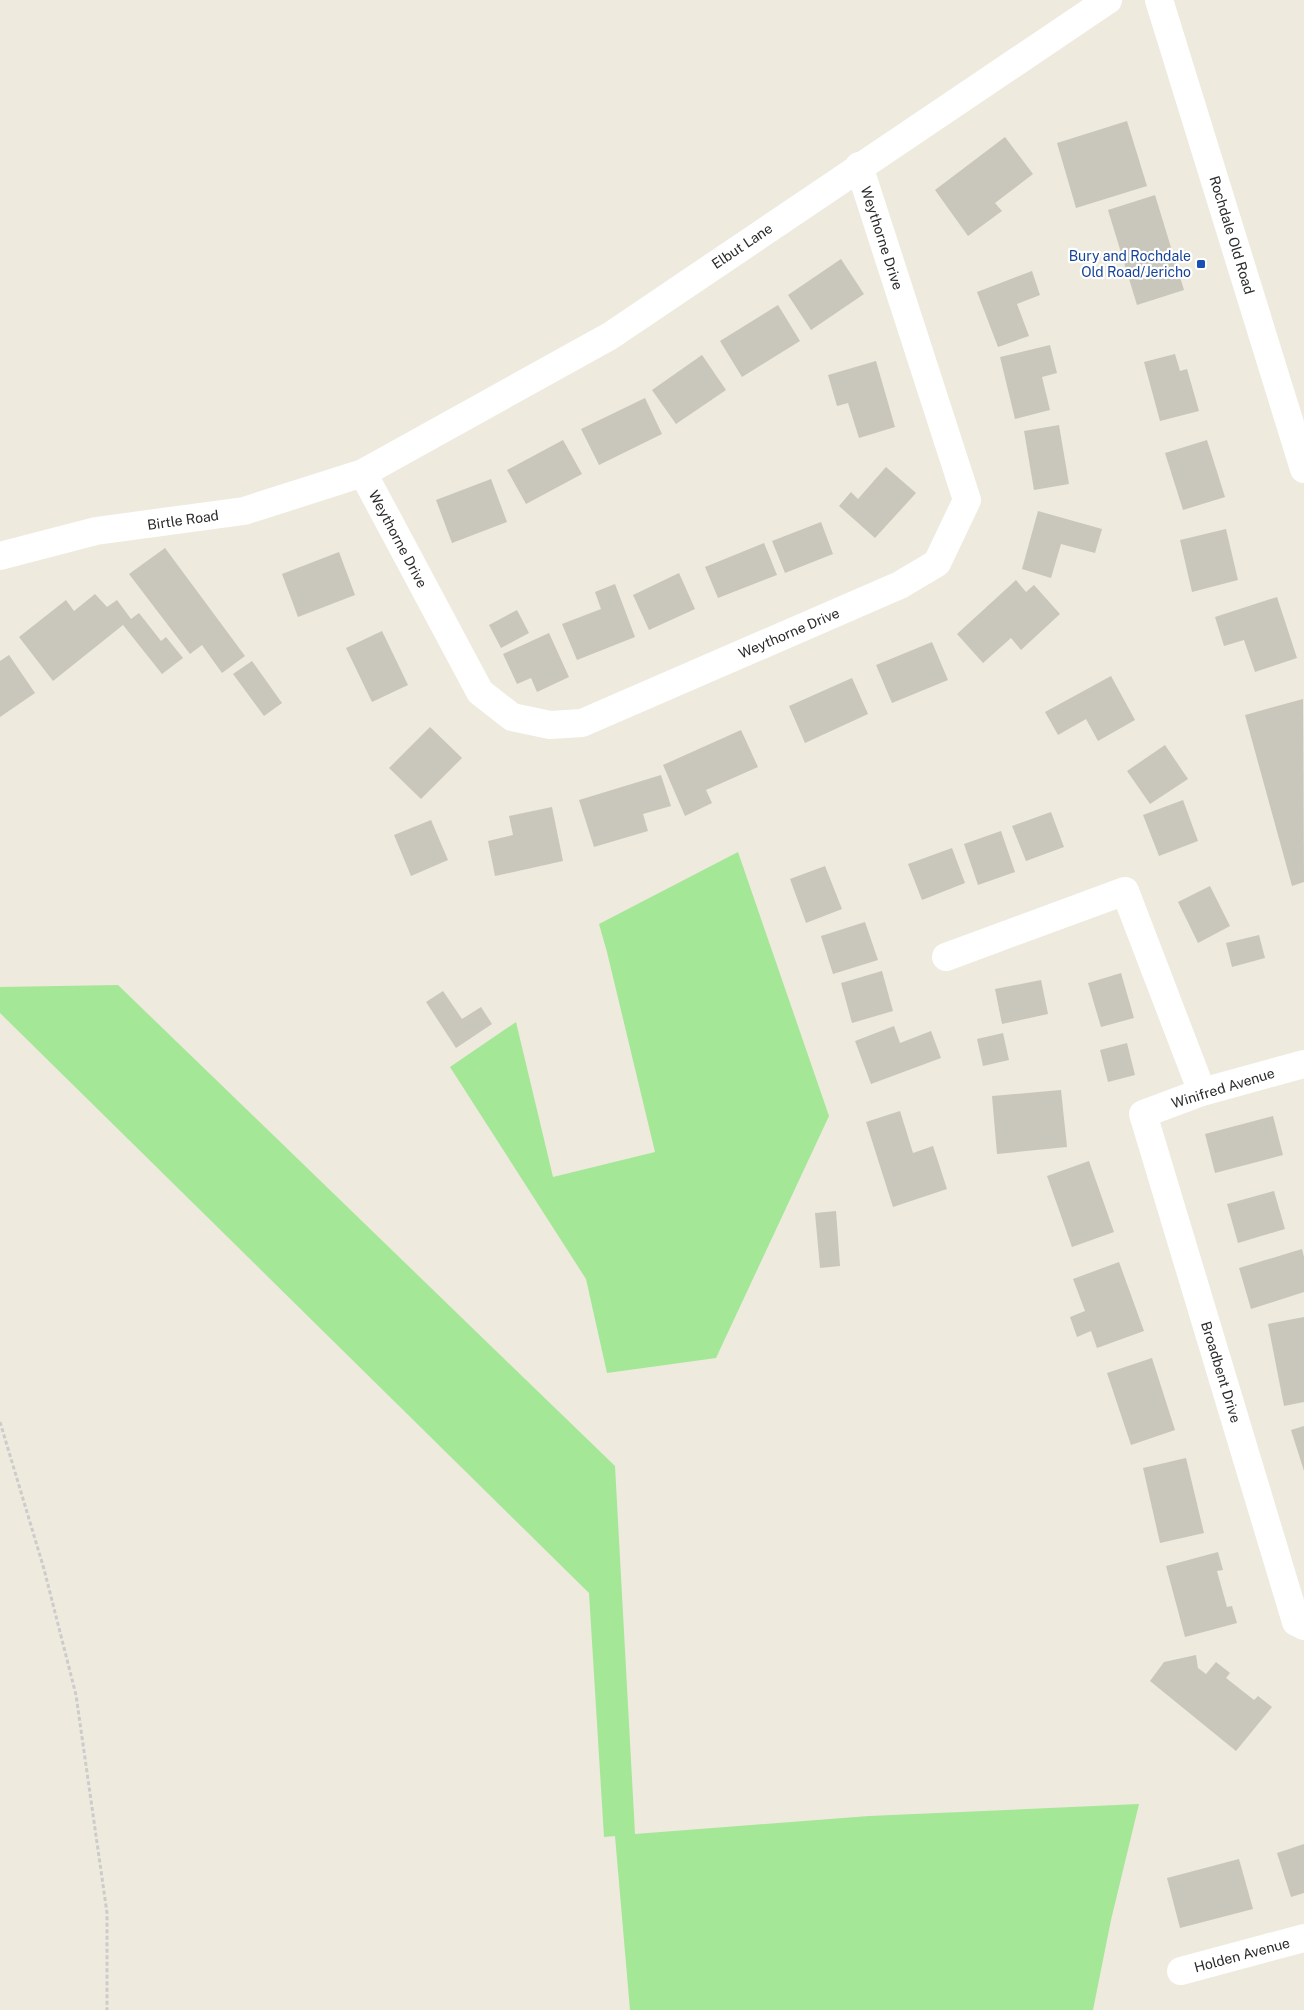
<svg xmlns="http://www.w3.org/2000/svg" width="1304" height="2010" font-family="'Public Sans',sans-serif">
	<style>
		.green { fill: #a4e797 }
		.building { fill: #c9c6bc }
		.lines { fill: none; stroke-linecap: round; stroke-linejoin: round }
		.path { stroke: #ccc; stroke-width: 3; stroke-dasharray: 4 2.5; stroke-linecap: butt }
		.minor { stroke: #fff; stroke-width: 28 }
		.secondary { stroke: #fff; stroke-width: 28 }
		.transit-dot { fill: #1a4fb4; stroke: #fff; stroke-width: 2 }
		.labels { text-anchor: middle; dominant-baseline: central; stroke-width: 4.5; stroke-linejoin: round; paint-order: stroke }
		.street-label { font-size: 14px; fill: #2b2b2b; stroke: #fff }
		.transit-label { font-size: 14px; fill: #164399; stroke: #fff; text-anchor: end }
	</style>
	<rect width="100%" height="100%" fill="#eeeadd"/>
	<g class="green">
		<polygon points="738,852 829,1116 716,1358 607,1373 586,1279 450,1067 516,1022 553,1177 655,1152 607,952 599,924"/>
		<polygon points="118,985 615,1466 635,1834 869,1816 1139,1804 1111,1920 1093,2010 630,2010 615,1836 604,1837 589,1593 0,1013 0,987"/>
	</g>
	<g class="building">
		<polygon points="1127,121 1147,186 1076,208 1057,143"/>
		<polygon points="1005,137 1033,174 995,203 1002,211 968,236 935,190"/>
		<polygon points="1155,195 1184,290 1137,305 1108,210"/>
		<polygon points="841,259 864,294 811,330 788,295"/>
		<polygon points="1032,271 1040,295 1017,304 1029,336 998,347 977,292"/>
		<polygon points="778,305 800,341 742,377 720,341"/>
		<polygon points="1050,345 1057,373 1042,377 1050,410 1015,419 1000,357"/>
		<polygon points="1175,354 1180,371 1187,369 1199,411 1160,421 1144,362"/>
		<polygon points="702,355 726,390 676,424 652,390"/>
		<polygon points="876,361 895,427 859,438 848,403 837,406 828,375"/>
		<polygon points="645,398 662,434 599,465 581,429"/>
		<polygon points="1059,425 1069,484 1034,490 1024,431"/>
		<polygon points="563,440 582,474 526,504 507,470"/>
		<polygon points="1207,440 1225,497 1183,510 1165,453"/>
		<polygon points="886,467 916,493 875,538 839,506 851,492 858,499"/>
		<polygon points="491,479 507,522 452,543 436,500"/>
		<polygon points="1038,511 1102,529 1095,553 1061,544 1051,578 1022,569"/>
		<polygon points="821,522 833,554 785,573 772,541"/>
		<polygon points="1226,529 1238,580 1192,592 1180,540"/>
		<polygon points="764,543 777,575 718,598 705,567"/>
		<polygon points="165,548 245,656 222,673 202,645 190,654 129,574"/>
		<polygon points="339,552 355,595 298,617 282,574"/>
		<polygon points="679,573 695,609 649,630 633,595"/>
		<polygon points="1016,580 1026,592 1034,585 1060,614 1021,650 1011,638 983,663 957,634"/>
		<polygon points="615,584 635,637 577,660 562,624 601,609 595,592"/>
		<polygon points="95,594 107,607 117,600 131,619 139,613 161,641 166,637 183,658 162,674 123,625 53,681 19,637 66,600 74,611"/>
		<polygon points="1277,597 1297,658 1255,672 1244,640 1224,646 1215,617"/>
		<polygon points="517,610 529,633 501,648 489,625"/>
		<polygon points="382,631 408,685 372,702 346,648"/>
		<polygon points="549,633 569,677 537,692 531,678 517,684 503,654"/>
		<polygon points="932,642 948,680 892,703 876,665"/>
		<polygon points="9,655 35,693 0,717 0,661"/>
		<polygon points="252,661 282,703 264,716 233,674"/>
		<polygon points="1111,676 1135,720 1098,741 1086,719 1058,735 1045,712"/>
		<polygon points="852,678 868,714 805,743 789,706"/>
		<polygon points="1303,699 1304,882 1292,886 1245,715"/>
		<polygon points="430,727 462,758 421,799 389,768"/>
		<polygon points="741,730 758,767 706,790 712,803 685,816 663,765"/>
		<polygon points="1165,745 1188,779 1150,804 1127,771"/>
		<polygon points="661,775 671,806 643,814 648,831 594,847 579,800"/>
		<polygon points="1183,800 1198,841 1159,856 1143,815"/>
		<polygon points="552,807 563,861 495,876 488,841 513,835 509,816"/>
		<polygon points="1051,812 1064,847 1026,861 1012,826"/>
		<polygon points="431,820 448,860 411,876 394,835"/>
		<polygon points="1001,831 1015,872 978,885 964,844"/>
		<polygon points="952,848 965,883 922,900 908,864"/>
		<polygon points="825,866 842,909 806,923 790,879"/>
		<polygon points="1210,886 1230,926 1198,943 1178,902"/>
		<polygon points="865,922 878,960 833,974 821,936"/>
		<polygon points="1259,935 1265,958 1232,967 1226,943"/>
		<polygon points="882,971 893,1011 852,1023 841,983"/>
		<polygon points="1121,973 1134,1018 1101,1027 1088,983"/>
		<polygon points="1041,980 1048,1014 1002,1024 995,989"/>
		<polygon points="443,991 462,1019 481,1007 492,1024 456,1048 426,1002"/>
		<polygon points="894,1026 900,1043 931,1031 941,1058 871,1084 855,1041"/>
		<polygon points="1003,1033 1009,1060 983,1066 977,1039"/>
		<polygon points="1127,1043 1135,1075 1108,1082 1100,1050"/>
		<polygon points="1061,1090 1067,1147 997,1154 992,1096"/>
		<polygon points="900,1111 913,1153 933,1146 947,1189 893,1207 866,1122"/>
		<polygon points="1273,1116 1283,1155 1215,1173 1205,1134"/>
		<polygon points="1089,1161 1114,1232 1072,1247 1047,1176"/>
		<polygon points="1274,1191 1285,1229 1238,1243 1227,1204"/>
		<polygon points="836,1211 840,1266 820,1268 815,1213"/>
		<polygon points="1302,1249 1304,1257 1304,1292 1251,1309 1239,1268"/>
		<polygon points="1119,1262 1144,1331 1097,1348 1091,1331 1077,1337 1070,1317 1085,1311 1073,1279"/>
		<polygon points="1304,1317 1304,1402 1284,1406 1268,1324"/>
		<polygon points="1152,1358 1175,1430 1131,1445 1107,1373"/>
		<polygon points="1304,1426 1304,1471 1291,1430"/>
		<polygon points="1186,1458 1204,1533 1160,1543 1143,1468"/>
		<polygon points="1218,1552 1223,1570 1217,1571 1227,1607 1232,1606 1237,1623 1185,1637 1166,1566"/>
		<polygon points="1196,1655 1198,1668 1206,1674 1216,1662 1230,1673 1226,1678 1254,1700 1258,1696 1272,1707 1236,1751 1150,1681 1164,1662"/>
		<polygon points="1304,1844 1304,1893 1291,1897 1277,1853"/>
		<polygon points="1239,1859 1253,1909 1180,1928 1167,1878"/>
	</g>
	<g class="lines">
		<polyline class="path" points="0,1422 44,1569 76,1695 107,1913 107,2010"/>
		<g class="minor">
			<polyline points="363,473 480,692 512,717 550,725 582,723 900,585 937,563 967,500 859,166"/>
			<polyline points="0,556 96,531 244,511 363,473 610,336 1108,0"/>
			<polyline points="946,957 1125,891 1202,1092"/>
			<polyline points="1304,1064 1202,1092 1143,1114 1296,1622 1304,1626"/>
			<polyline points="1181,1971 1304,1938"/>
		</g>
		<polyline class="secondary" points="1159,0 1304,469"/>
	</g>
	<rect class="transit-dot" x="1196" y="259" width="10" height="10" rx="2.5"/>
	<g class="labels">
		<g class="street-label">
			<text transform="translate(1232 235) rotate(73)">Rochdale Old Road</text>
			<text transform="translate(882 238) rotate(72)">Weythorne Drive</text>
			<text transform="translate(742 246) rotate(-34)">Elbut Lane</text>
			<text transform="translate(183 520) rotate(-8)">Birtle Road</text>
			<text transform="translate(398 539) rotate(62)">Weythorne Drive</text>
			<text transform="translate(789 633) rotate(-23)">Weythorne Drive</text>
			<text transform="translate(1223 1088) rotate(-17)">Winifred Avenue</text>
			<text transform="translate(1221 1372) rotate(73)">Broadbent Drive</text>
			<text transform="translate(1242 1955) rotate(-15)">Holden Avenue</text>
		</g>
		<g class="transit-label">
			<text x="1191" y="256">Bury and Rochdale<tspan x="1191" dy="16">Old Road/Jericho</tspan></text>
		</g>
	</g>
</svg>
